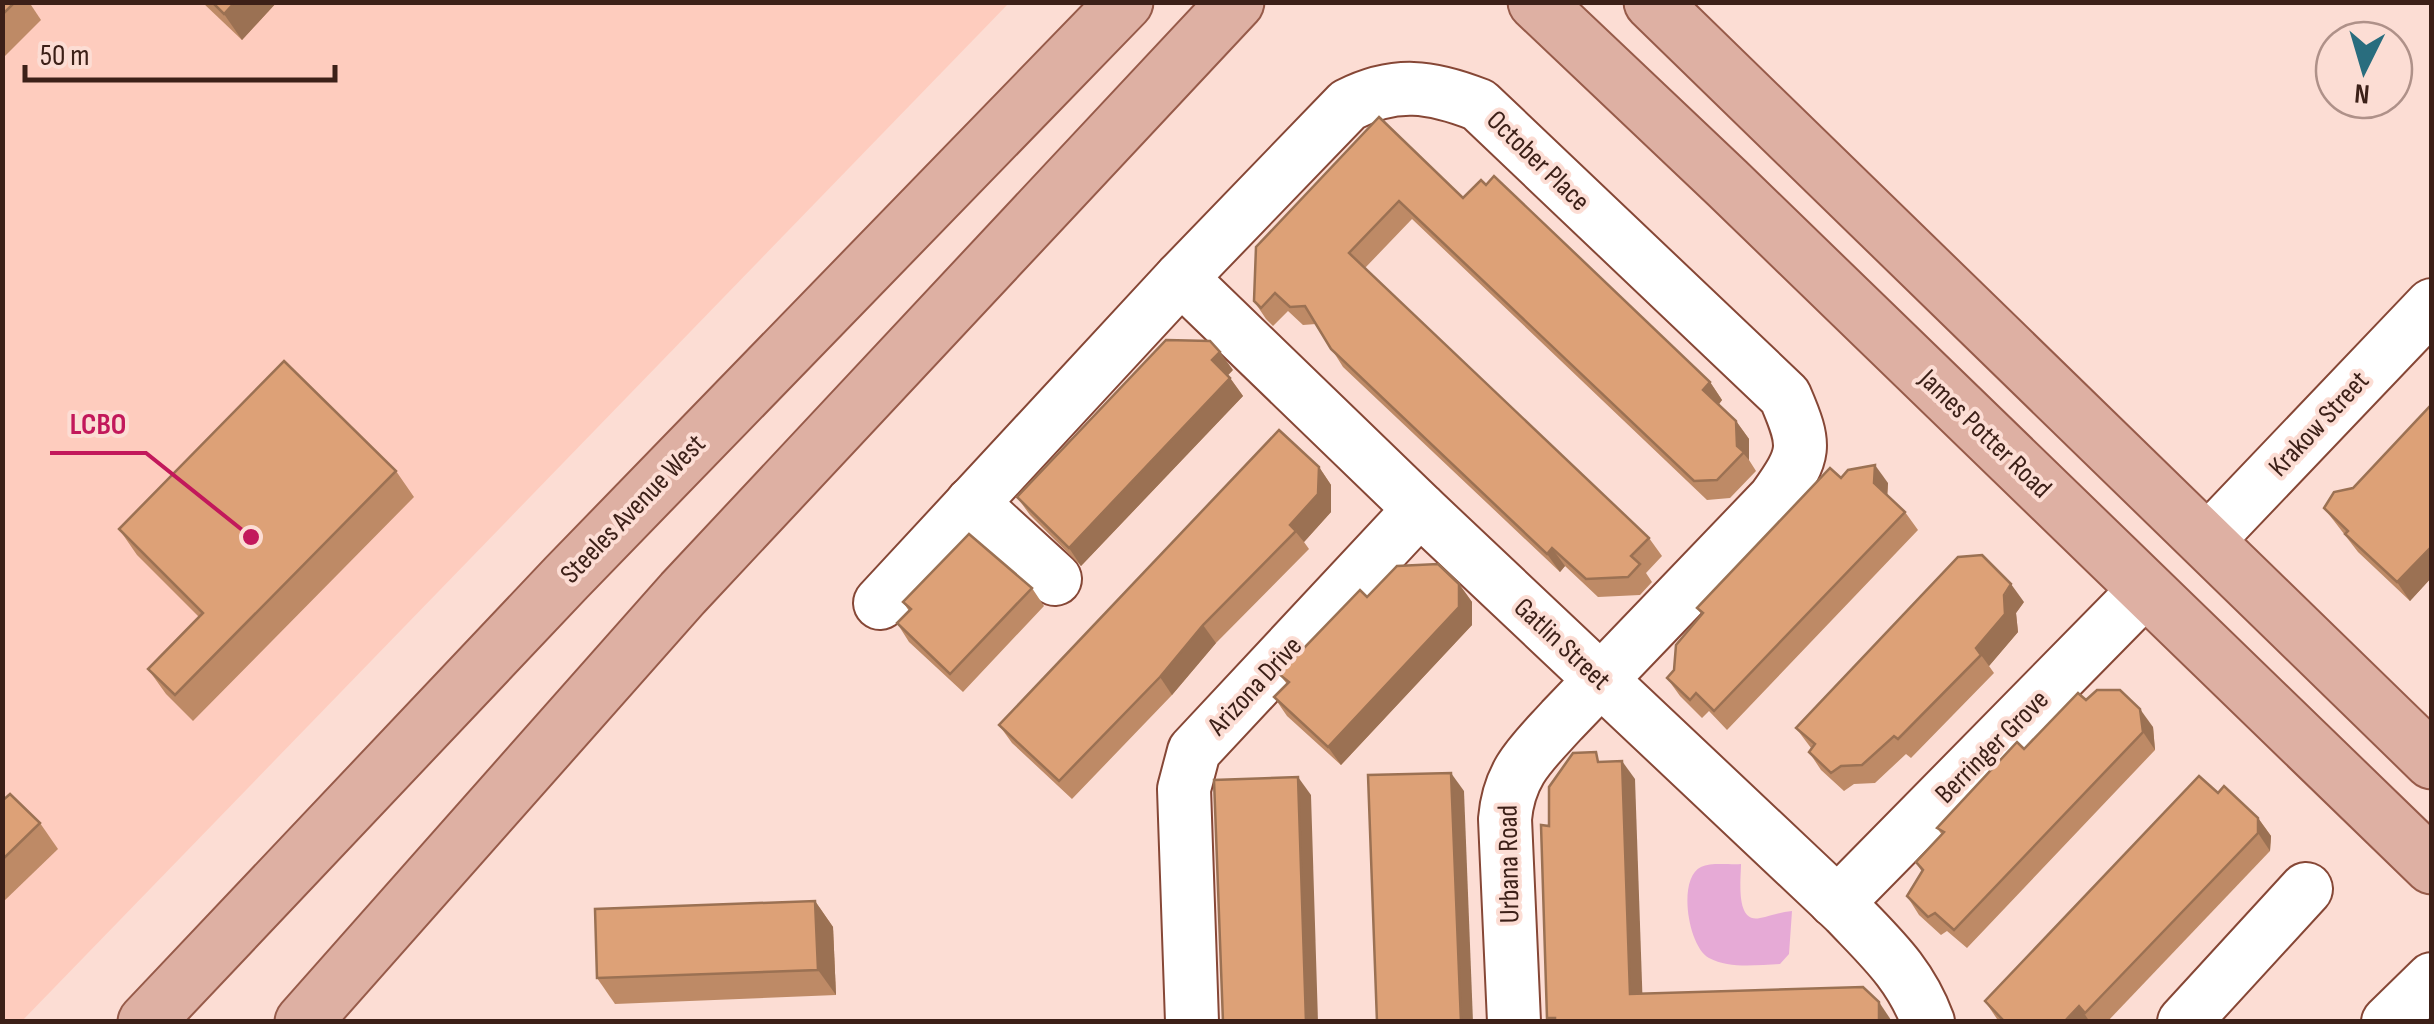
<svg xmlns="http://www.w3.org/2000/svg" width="2434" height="1024" font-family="'Sofia Sans Condensed',sans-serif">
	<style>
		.built { fill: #feccbe }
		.green { fill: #e6aad6 }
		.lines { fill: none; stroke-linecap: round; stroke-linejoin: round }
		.minor-casing { stroke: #864736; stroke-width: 56 }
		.major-casing { stroke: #975b4a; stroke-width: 59 }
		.minor { stroke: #fff; stroke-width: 52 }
		.major { stroke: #deb0a3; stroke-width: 55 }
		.wall { fill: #be8a66 }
		.shaded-wall { fill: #9b7153 }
		.building { fill: #dda177; stroke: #9b7153; stroke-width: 2.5 }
		.labels { text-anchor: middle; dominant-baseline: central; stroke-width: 8; stroke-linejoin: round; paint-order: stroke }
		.street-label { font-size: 28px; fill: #3c2018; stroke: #fcddd4 }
		.leader { fill: none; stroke: #c2185b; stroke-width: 4 }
		.callout-dot { fill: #c2185b; stroke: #fcddd4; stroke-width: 4 }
		.callout-label { font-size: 30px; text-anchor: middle; font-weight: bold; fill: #c2185b; stroke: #fcddd4; stroke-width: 8; stroke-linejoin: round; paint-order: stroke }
	</style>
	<rect width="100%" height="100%" fill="#fcddd4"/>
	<polygon class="built" points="2,3 1009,3 21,1022 2,1021"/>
	<path class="green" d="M1741,864C1741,879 1735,924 1760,918C1771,916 1780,912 1792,911L1789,954L1780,964C1756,965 1730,969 1709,958C1688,947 1677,878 1701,867C1711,862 1730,865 1741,864Z"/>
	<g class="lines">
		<g class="minor-casing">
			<g id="minor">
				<path d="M1181,278L1420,509L1846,911C1880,947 1910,973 1928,1022"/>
				<polyline points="972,503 1055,579"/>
				<polyline points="2206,542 2432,305"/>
				<path d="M880,603L1181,278L1348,105C1395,81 1431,86 1479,105L1785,396C1807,447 1806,454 1774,499L1562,720C1532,753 1509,772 1505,819L1514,1022"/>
				<polyline points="1835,901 1853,887 2146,589"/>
				<polyline points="1192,1022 1184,789 1194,751 1420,509"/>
				<polyline points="2184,1022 2306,889"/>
				<polyline points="2388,1022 2432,979"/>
			</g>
		</g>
		<g class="major-casing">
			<g id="major">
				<polyline points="1536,2 1727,183 2432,866"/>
				<polyline points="1652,2 2432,761"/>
				<polyline points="146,1022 566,578 1125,2"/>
				<polyline points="303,1022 683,593 1236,2"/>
			</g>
		</g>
		<use href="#minor" class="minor"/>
		<use href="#major" class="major"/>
	</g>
	<g class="wall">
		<polygon points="2,2 29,2 41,20 2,59"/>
		<polygon points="202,2 277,2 242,40"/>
		<polygon points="1379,117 1463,198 1710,382 1722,400 1719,404 1736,421 1749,439 1749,460 1756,471 1730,498 1707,500 1412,219 1365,268 1649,538 1662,556 1646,573 1652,582 1640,595 1598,597 1565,566 1560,572 1343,367 1316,324 1303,325 1288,311 1273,326 1266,319 1254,301"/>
		<polygon points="1233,370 1228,375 1243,396 1081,566 1030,515 1017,497"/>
		<polygon points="2432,404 2432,577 2410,601 2358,552 2324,508 2353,488"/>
		<polygon points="1319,467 1331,485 1331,512 1304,542 1309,549 1216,643 1172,695 1072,799 1012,743 999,725"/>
		<polygon points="396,471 414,497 193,721 166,694 148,669 199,617 137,555 119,529"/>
		<polygon points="1841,478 1888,483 1887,495 1905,512 1918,530 1727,730 1709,711 1702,718 1680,696 1667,678 1674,670 1702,615 1697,608"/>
		<polygon points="1459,584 1472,602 1472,625 1341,765 1287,716 1274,697 1287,684 1279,674 1367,597"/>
		<polygon points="1032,588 1044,606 963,692 909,642 897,623 909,611 903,602"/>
		<polygon points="2024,602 2016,613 2018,632 1989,666 1994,673 1911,758 1906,754 1875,783 1854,784 1844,791 1821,770 1809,752 1811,748 1796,728"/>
		<polygon points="2086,700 2153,727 2155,750 1967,948 1947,931 1941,935 1919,915 1907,896 1922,872 1916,862 1942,835 1937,828 2024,749"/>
		<polygon points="2218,793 2258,818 2271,836 2270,851 2107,1022 1999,1022 1985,1001"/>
		<polygon points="2,801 40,823 58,849 2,903"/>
		<polygon points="815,901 833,927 836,995 615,1004 597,978"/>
	</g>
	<g class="shaded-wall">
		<polygon points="235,2 277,2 242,40 224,14"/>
		<polygon points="1220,352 1233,370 1225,378 1212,360"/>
		<polygon points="1230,378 1243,396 1081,566 1069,548"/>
		<polygon points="1710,382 1722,400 1716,408 1703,390"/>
		<polygon points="1736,421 1749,439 1749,460 1737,446"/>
		<polygon points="1875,465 1888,483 1887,501 1874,483"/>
		<polygon points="1319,467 1331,485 1331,512 1304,542 1290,525"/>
		<polygon points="2432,546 2432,577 2410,601 2397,582"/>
		<polygon points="1552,548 1565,566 1560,572 1547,554"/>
		<polygon points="1459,584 1472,602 1472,625 1341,765 1328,747"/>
		<polygon points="2011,584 2024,602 2016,613 2018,632 1989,666 1976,648"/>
		<polygon points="1203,625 1216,643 1172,695 1160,677"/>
		<polygon points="2140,709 2153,727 2155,750 2143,732"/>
		<polygon points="1622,761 1635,779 1643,1012 1630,994"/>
		<polygon points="1451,773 1464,791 1473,1022 1461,1022"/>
		<polygon points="1298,777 1311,795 1318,1022 1306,1022"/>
		<polygon points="2258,818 2271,836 2270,851 2258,833"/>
		<polygon points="815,901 833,927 836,995 818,970"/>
		<polygon points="1879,1002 1891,1020 1891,1022 1879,1022"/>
		<polygon points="2079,1006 2090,1022 2064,1022"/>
	</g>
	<g class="building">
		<polygon points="2,2 15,2 2,15"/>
		<polygon points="212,2 235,2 224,14"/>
		<polygon points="1379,117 1463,198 1481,180 1486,185 1494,176 1710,382 1703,390 1736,421 1737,446 1744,452 1717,480 1694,481 1399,201 1349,253 1649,538 1631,556 1640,564 1628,577 1586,579 1552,548 1547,554 1331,349 1305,306 1290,307 1275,293 1261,308 1254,301 1256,247"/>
		<polygon points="1166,340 1210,341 1220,352 1212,360 1230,378 1069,548 1017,497"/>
		<polygon points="284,361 396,471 175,695 148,669 203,613 119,529"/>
		<polygon points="2432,404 2432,546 2397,582 2345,534 2348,531 2324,508 2334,492 2353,488"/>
		<polygon points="1279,430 1319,467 1318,494 1290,525 1296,531 1203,625 1160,677 1059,781 999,725"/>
		<polygon points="1875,465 1874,483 1905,512 1714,711 1696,693 1690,700 1667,678 1674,670 1676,645 1703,613 1697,608 1830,468 1841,478 1848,470"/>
		<polygon points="969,534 1032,588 950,674 897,623 911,609 903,602"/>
		<polygon points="1982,555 2011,584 2004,595 2005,614 1976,648 1981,655 1898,739 1894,736 1862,765 1841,766 1831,773 1809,752 1815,744 1796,728 1958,557"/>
		<polygon points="1438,564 1459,584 1459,607 1328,747 1274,697 1289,682 1279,674 1360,590 1367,597 1397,566"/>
		<polygon points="2097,690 2120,690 2140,709 2143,732 1954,930 1935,913 1928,917 1907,896 1923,870 1916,862 1944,832 1937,828 2017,742 2024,749 2078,693 2086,700"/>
		<polygon points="1596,752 1598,762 1622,761 1630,994 1863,987 1879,1002 1879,1022 1555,1022 1555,1018 1547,1018 1541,825 1549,826 1549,787 1573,753"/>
		<polygon points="1451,773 1461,1022 1377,1022 1368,775"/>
		<polygon points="2199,776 2218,793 2224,786 2258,818 2258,833 2085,1013 2079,1006 2064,1022 1999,1022 2002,1019 1985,1001"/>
		<polygon points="1298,777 1306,1022 1223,1022 1214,780"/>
		<polygon points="10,794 40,823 2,860 2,801"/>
		<polygon points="815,901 818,970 597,978 595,909"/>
	</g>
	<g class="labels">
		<g class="street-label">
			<text transform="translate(1538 161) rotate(44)">October Place</text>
			<text transform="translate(2319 424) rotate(-47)">Krakow Street</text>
			<text transform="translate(1985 434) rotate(44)">James Potter Road</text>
			<text transform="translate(633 509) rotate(-46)">Steeles Avenue West</text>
			<text transform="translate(1562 644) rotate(43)">Gatlin Street</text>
			<text transform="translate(1255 686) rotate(-47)">Arizona Drive</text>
			<text transform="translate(1992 747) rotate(-45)">Berringer Grove</text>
			<text transform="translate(1509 864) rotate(-91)">Urbana Road</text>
		</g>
	</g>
	<path class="leader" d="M251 537L146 453H50"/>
	<circle class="callout-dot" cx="251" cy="537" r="10"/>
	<g class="callout-label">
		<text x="98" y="434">LCBO</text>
	</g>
	<rect width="2434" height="1024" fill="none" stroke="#3c2018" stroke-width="10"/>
	<g transform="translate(2364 70) rotate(185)"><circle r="48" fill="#fcddd4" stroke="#af9189" stroke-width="2.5"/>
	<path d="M0-8L18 38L0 25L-18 38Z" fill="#296d7e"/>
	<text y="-15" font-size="28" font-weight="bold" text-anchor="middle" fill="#3c2018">N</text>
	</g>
	<path d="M25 65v15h310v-15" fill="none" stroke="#3c2018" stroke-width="5"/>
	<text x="40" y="65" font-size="30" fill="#3c2018" stroke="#fcddd4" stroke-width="8" paint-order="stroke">50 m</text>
</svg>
